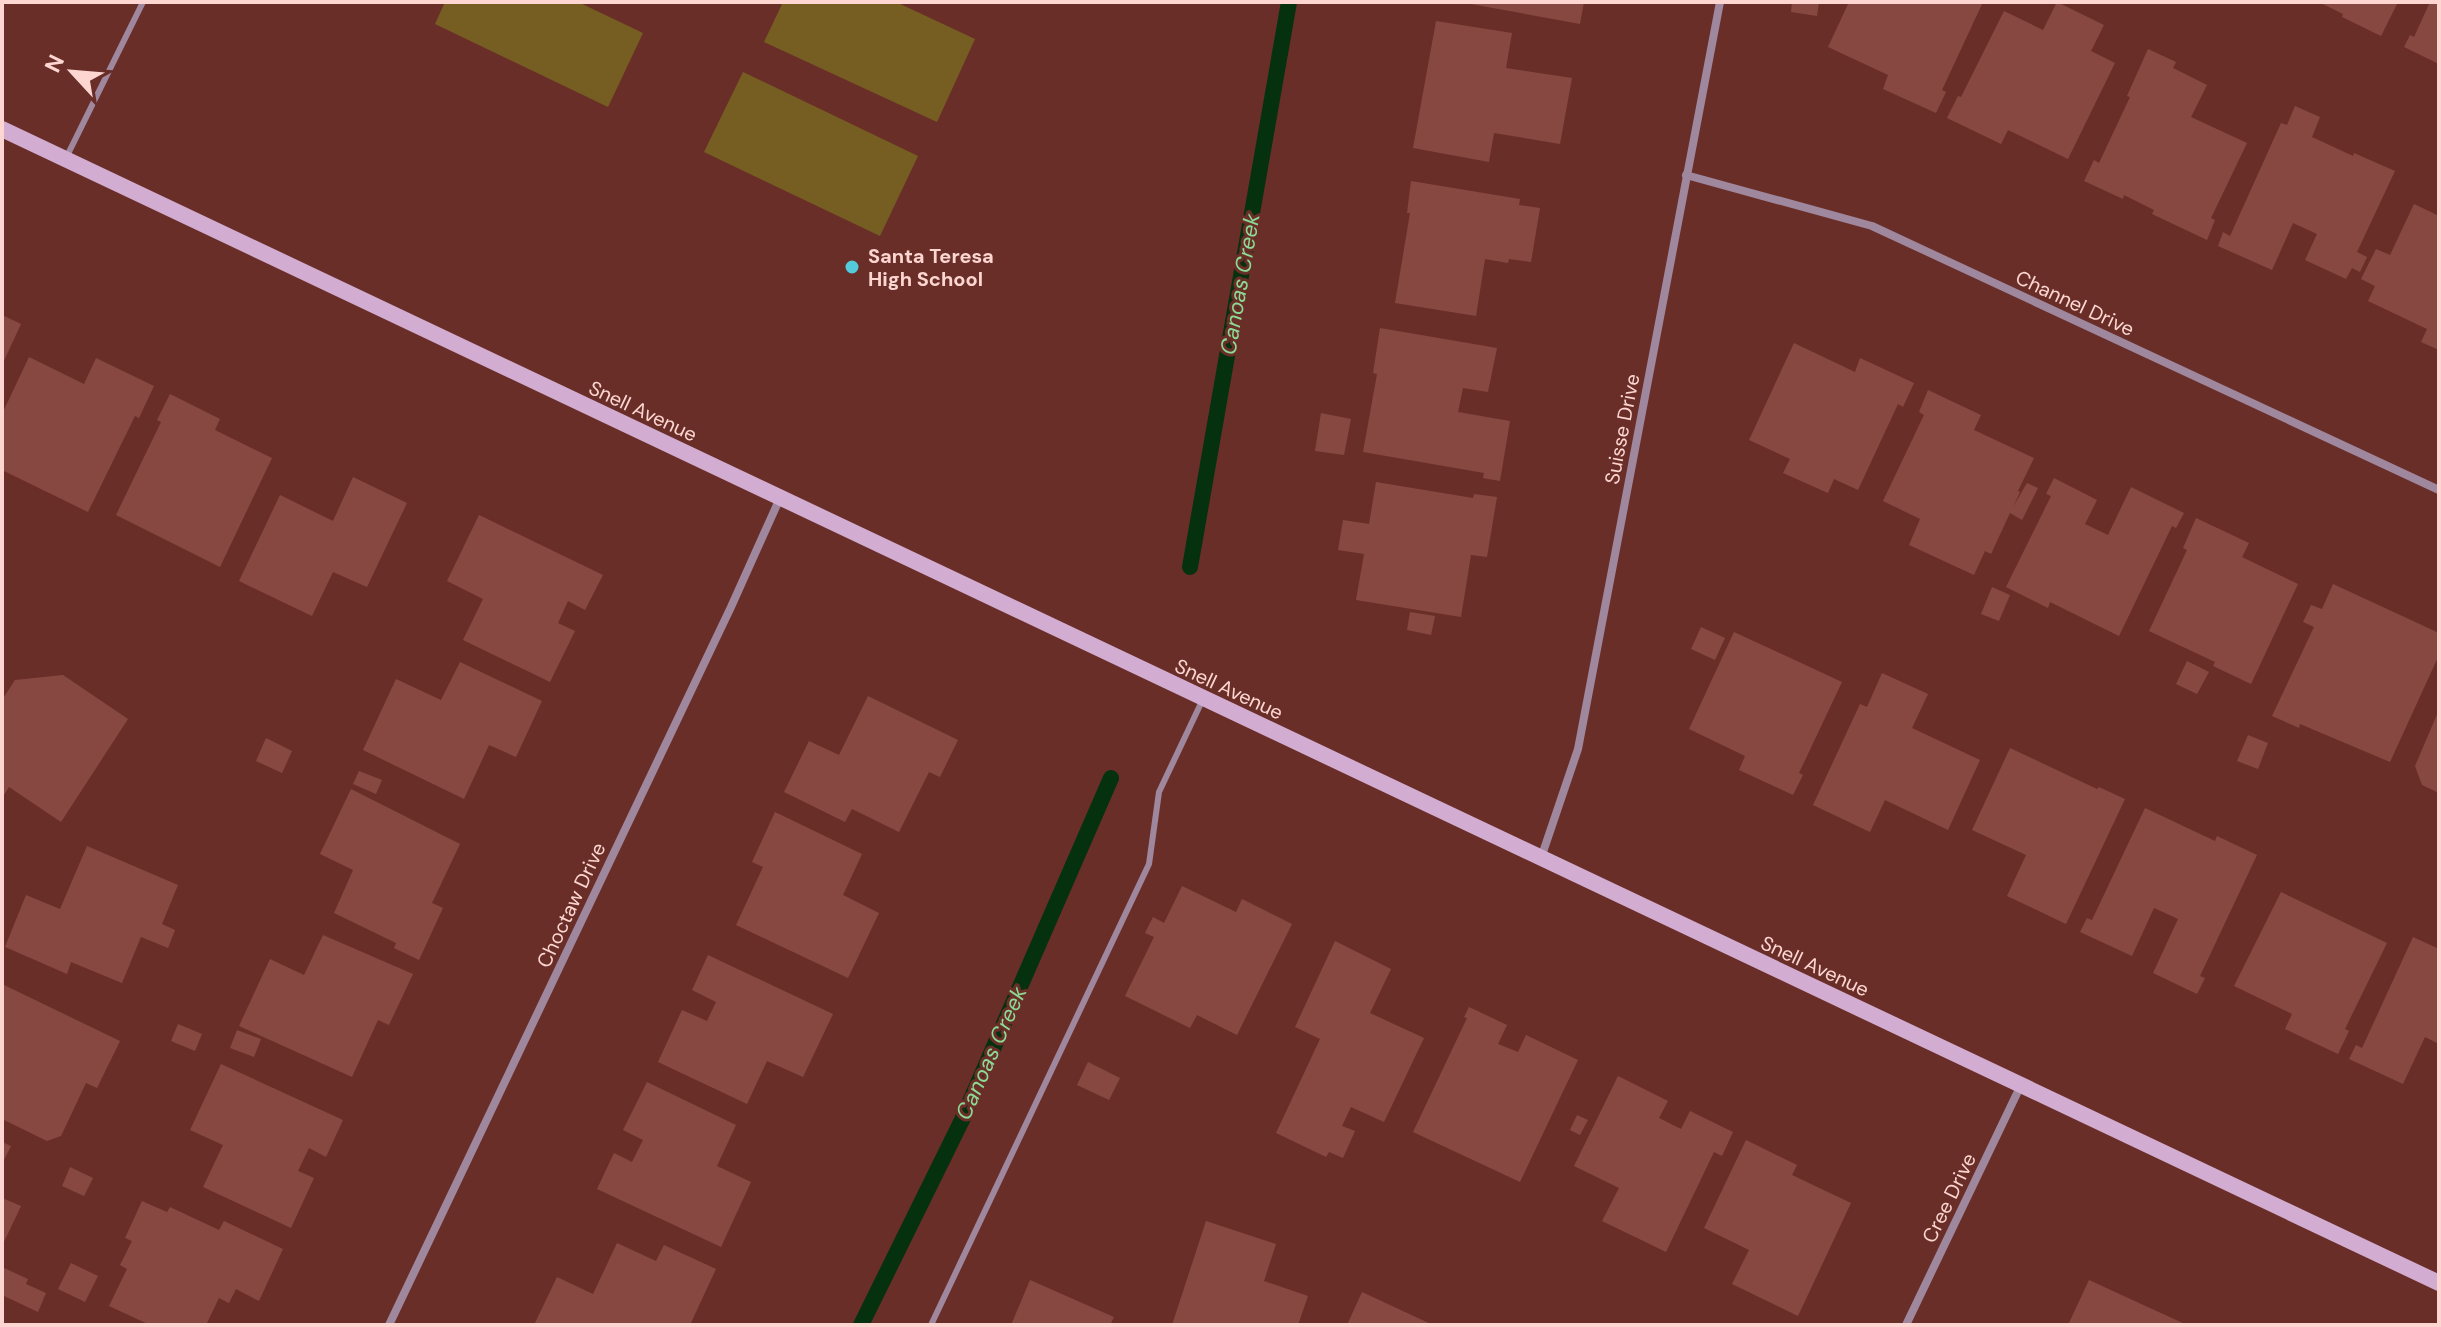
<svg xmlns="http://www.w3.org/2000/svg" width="2441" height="1327" font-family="'DM Sans',sans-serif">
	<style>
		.green { fill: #765e22 }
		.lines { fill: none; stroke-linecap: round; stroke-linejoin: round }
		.stream { stroke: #05310f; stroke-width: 16 }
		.building { fill: #884842 }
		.lane { stroke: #9f879e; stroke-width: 6 }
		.street { stroke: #9f879e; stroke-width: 8 }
		.secondary { stroke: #d2add1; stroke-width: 16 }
		.poi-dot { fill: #53cbda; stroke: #6a2e29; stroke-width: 3 }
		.labels { text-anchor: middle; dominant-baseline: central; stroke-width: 6; stroke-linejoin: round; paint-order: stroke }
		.poi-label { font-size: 20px; font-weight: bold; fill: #fdd6d1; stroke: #6a2e29; text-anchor: start }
		.street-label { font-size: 20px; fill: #fdd6d1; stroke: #6a2e29 }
		.water-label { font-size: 22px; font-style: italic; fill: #8cdb95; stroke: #6a2e29 }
	</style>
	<rect width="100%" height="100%" fill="#6a2e29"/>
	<g class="green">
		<polygon points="445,2 578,2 643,33 608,107 435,24"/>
		<polygon points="783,2 896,2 975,39 937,122 764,42"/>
		<polygon points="743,72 918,156 880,236 704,152"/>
	</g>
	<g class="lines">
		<g class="stream">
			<polyline points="1190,567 1289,2"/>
			<polyline points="861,1325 962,1120 1111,778"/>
		</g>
	</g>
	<g class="building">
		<polygon points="1460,2 1584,2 1580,24"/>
		<polygon points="1792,2 1819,2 1817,16 1791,12"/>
		<polygon points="1849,2 1983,2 1942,90 1946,92 1936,113 1883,89 1888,75 1828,47"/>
		<polygon points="2057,2 2104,25 2091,51 2115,63 2068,159 2008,130 2001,144 1947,118 1958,96 1961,97 2004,11 2043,30"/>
		<polygon points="2319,2 2398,2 2381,36 2342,17 2343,14"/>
		<polygon points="2430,2 2439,2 2439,64 2404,47 2410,35 2414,37"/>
		<polygon points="1436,21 1512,33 1506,68 1572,78 1560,144 1494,133 1489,162 1413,148"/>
		<polygon points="2148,49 2176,62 2173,68 2207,85 2191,117 2247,143 2211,218 2215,220 2207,240 2152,214 2154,210 2124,195 2123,199 2084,181 2094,160 2099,163 2130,97 2127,96"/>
		<polygon points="2295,106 2320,117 2312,137 2353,156 2354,153 2395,171 2357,252 2367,257 2360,272 2352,268 2346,279 2305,260 2317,234 2293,223 2272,270 2218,246 2223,232 2230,236 2281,123 2287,125"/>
		<polygon points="1411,181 1520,199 1519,205 1540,208 1531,262 1509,259 1508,263 1485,259 1476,316 1395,303 1410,213 1407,213"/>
		<polygon points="2414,204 2439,216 2439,350 2421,342 2427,329 2368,301 2375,286 2361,279 2376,249 2390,255"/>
		<polygon points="2,315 21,324 2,365"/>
		<polygon points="1380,328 1497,348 1488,392 1463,388 1458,412 1510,421 1500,481 1483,478 1484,473 1363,452 1377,374 1373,373"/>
		<polygon points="1794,343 1855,372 1860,358 1914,383 1903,407 1898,404 1858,490 1834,479 1828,493 1783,473 1790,459 1749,440"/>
		<polygon points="29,357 84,384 96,358 154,386 139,418 135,416 88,512 2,470 2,414"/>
		<polygon points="1928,390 1981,415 1974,430 2034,458 2018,491 2020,492 2013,507 2027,483 2038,488 2022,520 2010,513 1991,554 1985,551 1974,575 1909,545 1920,519 1883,501 1924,415 1919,412"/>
		<polygon points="170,394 220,419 215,430 272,458 220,567 116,515 161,422 157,420"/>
		<polygon points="1321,413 1351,419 1344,455 1315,451"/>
		<polygon points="353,477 407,503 367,587 333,572 312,616 239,581 280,495 333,521"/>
		<polygon points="2054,478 2097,500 2085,524 2108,535 2131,487 2184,513 2176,528 2172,526 2119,636 2050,602 2048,608 2006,587 2051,496 2046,494"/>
		<polygon points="1376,482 1473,498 1474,494 1497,497 1487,557 1471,555 1461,617 1356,600 1364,554 1338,550 1343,520 1369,524"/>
		<polygon points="479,515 603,575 585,610 568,601 558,623 575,631 550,682 463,640 483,599 447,581"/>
		<polygon points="2196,518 2249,543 2242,557 2298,584 2251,684 2213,666 2215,662 2149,631 2187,550 2183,548"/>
		<polygon points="2333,584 2439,633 2439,655 2390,762 2300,724 2299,728 2272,716 2314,627 2303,622 2311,605 2322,609"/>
		<polygon points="1992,587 2010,595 1999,621 1981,614"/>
		<polygon points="1410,612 1435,616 1431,635 1407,630"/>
		<polygon points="1701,627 1725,638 1715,660 1691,649"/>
		<polygon points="1734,632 1842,682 1799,773 1803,775 1793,795 1739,770 1745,756 1689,729"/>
		<polygon points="2187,661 2209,672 2197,694 2176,684"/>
		<polygon points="460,662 542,701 516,757 489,745 464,799 363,750 396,679 441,700"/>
		<polygon points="1882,673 1928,694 1912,728 1980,760 1948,830 1885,800 1870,832 1813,805 1860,704 1867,707"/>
		<polygon points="63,675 128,719 61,822 9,787 2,798 2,700 15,680"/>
		<polygon points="868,696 958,740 940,777 929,772 899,832 852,809 845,822 784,792 809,741 839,755"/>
		<polygon points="2439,710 2439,792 2437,792 2422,785 2415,766"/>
		<polygon points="2248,735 2268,743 2258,769 2237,761"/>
		<polygon points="266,738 292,751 282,773 256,761"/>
		<polygon points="2010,748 2097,789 2099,787 2125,799 2066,924 2007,896 2026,855 1972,830"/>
		<polygon points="359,771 382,780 376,794 353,784"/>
		<polygon points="351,789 460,844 432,903 443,908 419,960 394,948 396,943 334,913 353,870 320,854"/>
		<polygon points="2145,808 2215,841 2217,836 2257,855 2200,976 2205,978 2197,994 2153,973 2178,919 2154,908 2132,956 2080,932 2087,918 2092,920"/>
		<polygon points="775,812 862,854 843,895 879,913 848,978 736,925 763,867 752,862"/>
		<polygon points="87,846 178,885 162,924 175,930 168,948 141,937 122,983 71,962 67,974 5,947 26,895 60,909"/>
		<polygon points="1182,886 1236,912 1242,899 1292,924 1237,1035 1197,1015 1190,1028 1125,996 1154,937 1145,933 1153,917 1164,923"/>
		<polygon points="2281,892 2387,943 2345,1029 2349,1031 2338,1054 2285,1029 2292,1014 2234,986"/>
		<polygon points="323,935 413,974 389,1025 378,1020 352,1077 239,1026 270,959 304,975"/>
		<polygon points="2413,937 2439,949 2439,1044 2425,1037 2403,1084 2349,1059 2356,1045 2362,1048"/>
		<polygon points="1335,941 1391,969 1370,1013 1424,1038 1384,1122 1351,1107 1342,1126 1355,1131 1343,1158 1329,1152 1326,1157 1276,1133 1320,1039 1295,1027"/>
		<polygon points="708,955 833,1014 803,1077 767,1061 747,1104 658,1062 682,1010 707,1021 716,1002 692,990"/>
		<polygon points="2,984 120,1041 97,1088 86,1083 61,1136 47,1141 2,1119"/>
		<polygon points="1469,1007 1507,1025 1498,1044 1518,1052 1526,1035 1578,1060 1520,1182 1413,1132 1467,1018 1464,1017"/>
		<polygon points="178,1024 202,1034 195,1051 171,1041"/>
		<polygon points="237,1030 261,1039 254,1057 230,1048"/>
		<polygon points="1088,1062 1120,1078 1109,1100 1077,1085"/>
		<polygon points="221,1064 343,1120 326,1157 309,1148 298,1171 314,1178 291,1228 203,1187 223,1145 190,1130"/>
		<polygon points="1618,1076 1668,1101 1659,1118 1681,1129 1690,1111 1733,1132 1722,1156 1714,1152 1666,1252 1602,1221 1619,1188 1574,1166"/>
		<polygon points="647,1082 736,1125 717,1166 751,1182 721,1247 597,1189 614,1153 632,1162 643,1140 623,1130"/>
		<polygon points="1577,1115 1588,1120 1580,1135 1570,1130"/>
		<polygon points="1746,1140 1797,1165 1792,1175 1851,1203 1798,1316 1732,1284 1749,1250 1704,1228"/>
		<polygon points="2,1142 11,1146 2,1164"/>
		<polygon points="70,1167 93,1178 84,1196 62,1186"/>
		<polygon points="2,1198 21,1206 2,1246"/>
		<polygon points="142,1201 167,1212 170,1207 219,1230 224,1221 283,1249 259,1301 236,1289 229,1303 219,1298 206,1325 150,1325 109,1306 127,1269 120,1265 132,1241 125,1238"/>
		<polygon points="1206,1221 1276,1244 1264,1281 1308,1296 1298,1325 1172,1325"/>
		<polygon points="617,1243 656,1261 664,1245 716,1269 690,1325 534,1325 557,1277 593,1294"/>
		<polygon points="71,1263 98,1276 85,1302 58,1289"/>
		<polygon points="4,1268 28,1279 26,1284 46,1293 38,1312 2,1295"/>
		<polygon points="1030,1280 1114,1317 1110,1325 1011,1325"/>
		<polygon points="2089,1280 2187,1325 2068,1325"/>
		<polygon points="1362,1292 1433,1325 1347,1325"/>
	</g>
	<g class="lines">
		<g class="lane">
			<polyline points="67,156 143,2"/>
			<polyline points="931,1325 1149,864 1159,792 1203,699"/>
		</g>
		<g class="street">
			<polyline points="1686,175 1872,226 2439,490"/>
			<polyline points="1541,858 1578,749 1720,2"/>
			<polyline points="389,1325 731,607 780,498"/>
			<polyline points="1906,1325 2021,1085"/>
		</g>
		<polyline class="secondary" points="2,129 2439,1283"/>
	</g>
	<circle class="poi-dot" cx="852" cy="267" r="8"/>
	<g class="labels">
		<g class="poi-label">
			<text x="868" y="256">Santa Teresa<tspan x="868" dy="23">High School</tspan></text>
		</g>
		<g class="street-label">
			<text transform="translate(2075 303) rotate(25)">Channel Drive</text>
			<text transform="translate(643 411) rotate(25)">Snell Avenue</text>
			<text transform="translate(1622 429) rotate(-79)">Suisse Drive</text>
			<text transform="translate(1229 689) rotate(25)">Snell Avenue</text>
			<text transform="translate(571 905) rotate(-65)">Choctaw Drive</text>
			<text transform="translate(1815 966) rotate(25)">Snell Avenue</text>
			<text transform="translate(1949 1198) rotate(-64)">Cree Drive</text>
		</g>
		<g class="water-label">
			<text transform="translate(1240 284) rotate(-80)">Canoas Creek</text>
			<text transform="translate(991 1053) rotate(-66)">Canoas Creek</text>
		</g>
	</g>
	<rect width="2441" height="1327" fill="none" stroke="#fdd6d1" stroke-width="8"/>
	<g transform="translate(72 72) rotate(296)" stroke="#6a2e29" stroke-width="6" paint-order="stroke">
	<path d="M0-6L14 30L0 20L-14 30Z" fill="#fdd6d1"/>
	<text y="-12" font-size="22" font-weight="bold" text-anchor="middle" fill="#fdd6d1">N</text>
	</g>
</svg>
